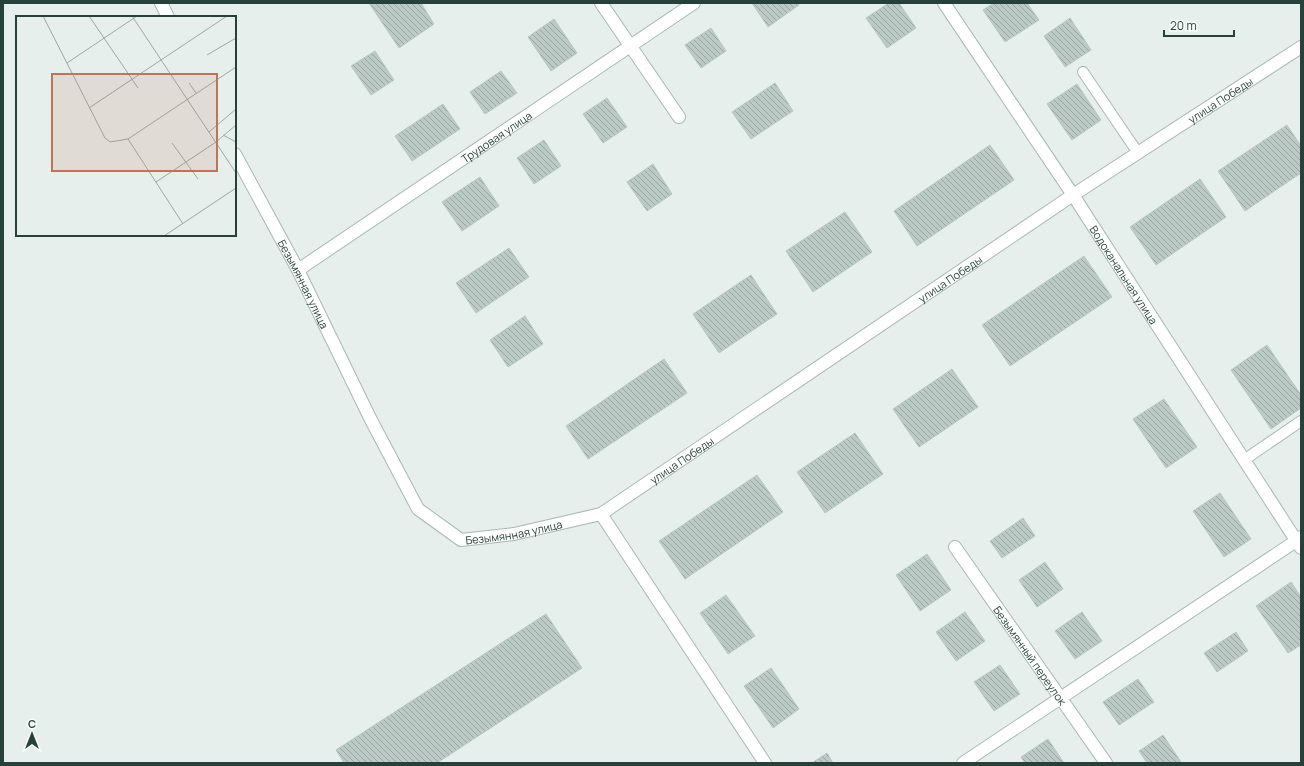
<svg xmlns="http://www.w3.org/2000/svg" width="1304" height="766" font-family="Manrope,sans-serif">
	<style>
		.building { fill: url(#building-back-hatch); stroke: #b8c9c2 }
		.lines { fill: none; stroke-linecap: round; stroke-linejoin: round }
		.lane-casing { stroke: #a8b8b2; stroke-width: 12 }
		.street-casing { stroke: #a8b8b2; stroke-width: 14 }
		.lane { stroke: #fff; stroke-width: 10 }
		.street { stroke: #fff; stroke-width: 12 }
		.labels { text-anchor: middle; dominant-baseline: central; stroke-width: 3.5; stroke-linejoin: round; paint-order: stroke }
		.street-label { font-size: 11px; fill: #24423a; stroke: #f7fbf9 }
		.inset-road { fill: none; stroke: #98aaa4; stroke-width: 1 }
		.view { fill: #c07456; fill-opacity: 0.15; stroke: #c07456; stroke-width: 2 }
		.inset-edge { fill: none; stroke: #24423a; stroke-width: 2 }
	</style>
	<defs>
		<pattern id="building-back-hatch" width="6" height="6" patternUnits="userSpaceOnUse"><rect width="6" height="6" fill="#bbcac4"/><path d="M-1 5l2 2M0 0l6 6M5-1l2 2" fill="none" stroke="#98a6a0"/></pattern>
	</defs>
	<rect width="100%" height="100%" fill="#e6efeb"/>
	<g class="building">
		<polygon points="369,3 421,3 434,24 399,48"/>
		<polygon points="752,3 797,3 799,5 768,27"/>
		<polygon points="889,3 899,3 916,28 887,48 866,18"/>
		<polygon points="994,3 1027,3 1039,20 1005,42 983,10"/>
		<polygon points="1070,18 1091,50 1065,67 1044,36"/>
		<polygon points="554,19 577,53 551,71 528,37"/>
		<polygon points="711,28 726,51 701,68 685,45"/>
		<polygon points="375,51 394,80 371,95 351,66"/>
		<polygon points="501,71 517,93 485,114 470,92"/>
		<polygon points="775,83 793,111 751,139 732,112"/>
		<polygon points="1077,84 1101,120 1072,140 1047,104"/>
		<polygon points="607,98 627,127 603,143 583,114"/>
		<polygon points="443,104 460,129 412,161 395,136"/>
		<polygon points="1287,125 1301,146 1301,173 1245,211 1218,171"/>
		<polygon points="544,140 561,166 534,184 517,158"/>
		<polygon points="990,145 1014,180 917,246 894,211"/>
		<polygon points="653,164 672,194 647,211 627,182"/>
		<polygon points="480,177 499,206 462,231 442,202"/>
		<polygon points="1200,179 1226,217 1156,265 1130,227"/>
		<polygon points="845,212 872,252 813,292 786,251"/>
		<polygon points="509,248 529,277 476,313 456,283"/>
		<polygon points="1084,256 1112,297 1010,366 982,325"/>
		<polygon points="751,275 777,314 719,353 693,314"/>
		<polygon points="525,316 543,344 508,367 490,340"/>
		<polygon points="1267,345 1301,395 1301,408 1271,429 1231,370"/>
		<polygon points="664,359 687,393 588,459 566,426"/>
		<polygon points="952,369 978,407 919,447 893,409"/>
		<polygon points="1164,399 1197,447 1166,468 1133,419"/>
		<polygon points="855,433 883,474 825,513 797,472"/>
		<polygon points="757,475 783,512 685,579 659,541"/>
		<polygon points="1220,493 1251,539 1224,557 1193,511"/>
		<polygon points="1023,518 1035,536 1002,558 990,541"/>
		<polygon points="927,554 951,590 920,611 896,575"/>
		<polygon points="1045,562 1063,589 1037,607 1019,580"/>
		<polygon points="1291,582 1301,597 1301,645 1288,653 1256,606"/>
		<polygon points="726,595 755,636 728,654 700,613"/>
		<polygon points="965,612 985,641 956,661 936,632"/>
		<polygon points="1082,612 1102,641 1075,659 1055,631"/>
		<polygon points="546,614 582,668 437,763 344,763 336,750"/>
		<polygon points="1236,632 1248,651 1217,672 1204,653"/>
		<polygon points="1000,665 1020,694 994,711 974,682"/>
		<polygon points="771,668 799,709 773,728 744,686"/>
		<polygon points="1138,679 1154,702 1119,725 1103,702"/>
		<polygon points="1163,735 1181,762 1180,763 1147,763 1139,751"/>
		<polygon points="1048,739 1064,763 1025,763 1021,757"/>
		<polygon points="827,753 833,763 812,763"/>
	</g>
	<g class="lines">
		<g class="lane-casing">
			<g id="lane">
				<polyline points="1083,72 1138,153"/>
				<polyline points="1244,460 1301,421"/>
			</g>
		</g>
		<g class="street-casing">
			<g id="street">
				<polyline points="161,3 168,17"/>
				<polyline points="601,3 679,117"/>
				<path id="s1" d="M944,3L1073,195L1301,548"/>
				<path id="s2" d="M235,154L298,270L370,418L418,509L461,540L514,534L601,514L765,763"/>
				<path id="s3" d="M298,270L694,3"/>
				<path id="s4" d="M601,514L1073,195L1301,47"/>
				<path id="s5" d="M955,547L1106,763"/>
				<polyline points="963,763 1296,541 1301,537"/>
			</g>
		</g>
		<use href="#lane" class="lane"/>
		<use href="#street" class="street"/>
	</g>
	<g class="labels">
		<g class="street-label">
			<text stroke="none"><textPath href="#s4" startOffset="745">улица Победы</textPath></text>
			<text stroke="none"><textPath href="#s3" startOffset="239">Трудовая улица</textPath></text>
			<text stroke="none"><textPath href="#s1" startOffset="326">Водоканальная улица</textPath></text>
			<text stroke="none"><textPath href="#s4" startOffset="421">улица Победы</textPath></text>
			<text stroke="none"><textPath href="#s2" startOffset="147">Безымянная улица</textPath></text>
			<text stroke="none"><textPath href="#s4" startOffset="97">улица Победы</textPath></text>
			<text stroke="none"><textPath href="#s2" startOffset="506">Безымянная улица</textPath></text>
			<text stroke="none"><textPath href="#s5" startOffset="132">Безымянный переулок</textPath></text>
		</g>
	</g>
	<g transform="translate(16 16)">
		<rect width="220" height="220" fill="#e6efeb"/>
		<path class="inset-road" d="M27,0L89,122L94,126L112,123L167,208M73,0L122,72M116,0L220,157M191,39L220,22M51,47L121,0M173,67L180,77M73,92L211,0M193,116L220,93M207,119L220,126M112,123L220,51M156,127L182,163M140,166L200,126L220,109M148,220L220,172"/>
		<path class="view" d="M36,58H201V155H36Z"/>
		<rect width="220" height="220" class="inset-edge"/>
	</g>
	<rect width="1304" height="766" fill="none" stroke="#24423a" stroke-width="8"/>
	<g transform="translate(32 734)" stroke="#f7fbf9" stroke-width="3" paint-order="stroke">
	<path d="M0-3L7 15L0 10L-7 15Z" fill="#24423a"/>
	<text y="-6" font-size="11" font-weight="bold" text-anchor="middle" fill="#24423a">С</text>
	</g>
	<path d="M1164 30v6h70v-6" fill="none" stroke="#24423a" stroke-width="2"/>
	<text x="1170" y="30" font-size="12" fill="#24423a" stroke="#f7fbf9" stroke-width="3" paint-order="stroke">20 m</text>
</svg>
